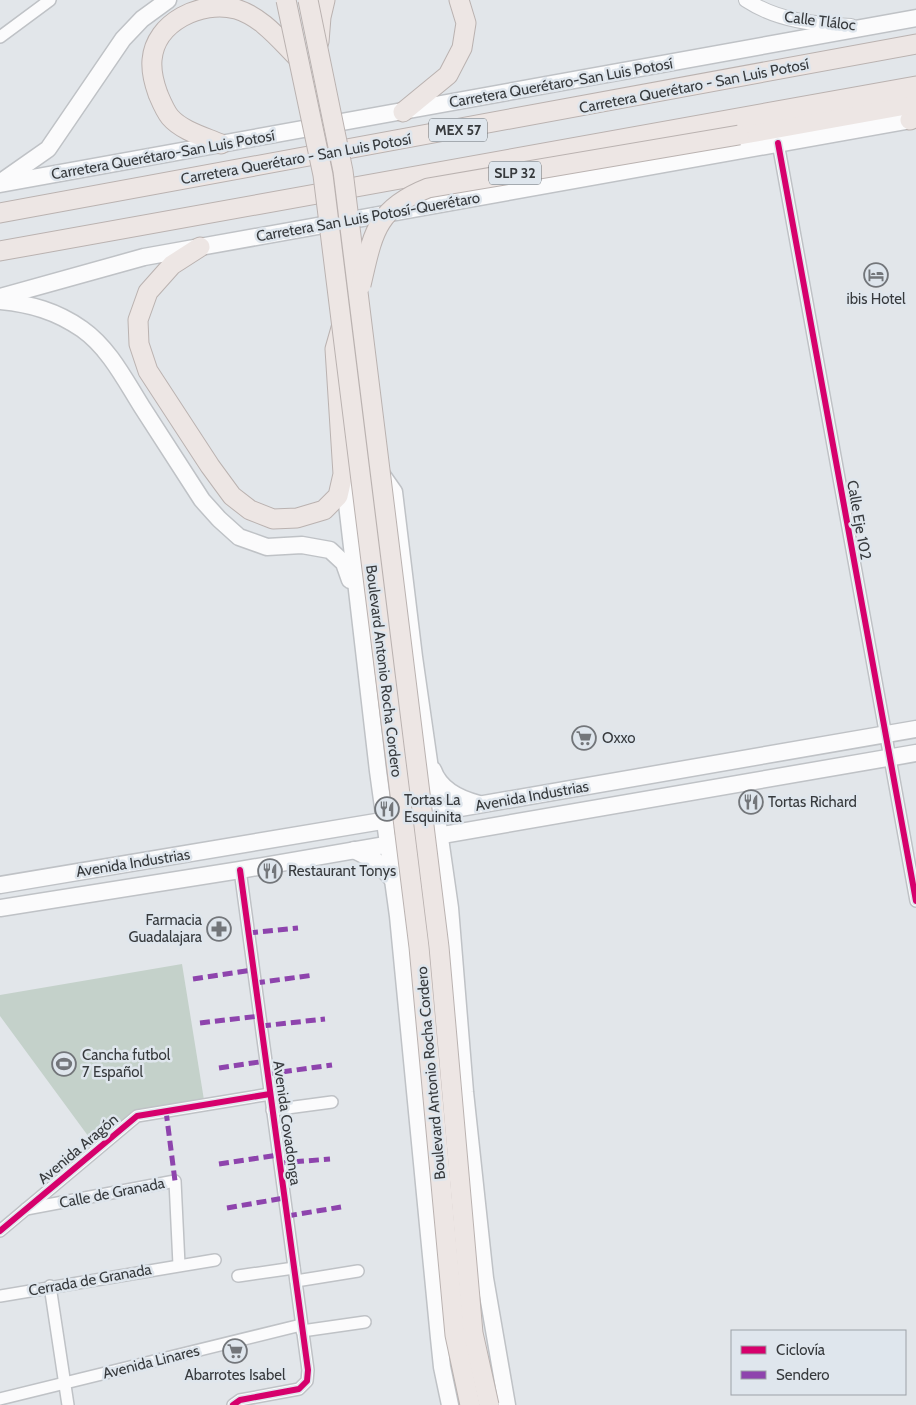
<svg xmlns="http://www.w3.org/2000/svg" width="916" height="1405" font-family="Cabin,sans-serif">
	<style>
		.green { fill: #c4d1ca }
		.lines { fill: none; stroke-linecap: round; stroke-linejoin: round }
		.minor-casing { stroke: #bfc2c6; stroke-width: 14 }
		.tertiary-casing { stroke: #bfc2c6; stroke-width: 16 }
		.secondary-casing { stroke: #bfc2c6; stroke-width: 19 }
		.trunk-casing { stroke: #bab2b0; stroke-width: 21 }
		.minor { stroke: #fbfbfc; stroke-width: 11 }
		.tertiary { stroke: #fbfbfc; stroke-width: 14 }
		.secondary { stroke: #fbfbfc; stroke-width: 16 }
		.trunk { stroke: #ede6e4; stroke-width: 19 }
		.trunk-bridge-casing { stroke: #bab2b0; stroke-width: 21; stroke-linecap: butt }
		.trunk-bridge { stroke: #ede6e4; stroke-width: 19 }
		.quiet { stroke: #8e44ad; stroke-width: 5; stroke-dasharray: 10 5; stroke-linecap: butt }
		.cycleway-casing { stroke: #dfe6ed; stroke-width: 9 }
		.cycleway { stroke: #d6006c; stroke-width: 6 }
		.labels { text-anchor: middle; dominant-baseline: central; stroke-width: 5; stroke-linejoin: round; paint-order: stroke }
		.shield { fill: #dfe6ed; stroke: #696e72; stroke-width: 1 }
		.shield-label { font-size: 14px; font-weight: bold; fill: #373a3d }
		.street-label { font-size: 15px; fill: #373a3d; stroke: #dfe6ed }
		.poi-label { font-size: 15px; fill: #373a3d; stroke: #dfe6ed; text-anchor: start }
	</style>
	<rect width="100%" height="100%" fill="#e2e6ea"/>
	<polygon class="green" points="182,964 204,1100 133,1111 94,1144 0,1016 0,995"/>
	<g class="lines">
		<g class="minor-casing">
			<g id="minor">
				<polyline points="0,37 50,0"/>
				<polyline points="778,143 916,901"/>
				<polyline points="272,1110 332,1102"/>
				<polyline points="26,1209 175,1181 179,1265"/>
				<polyline points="0,1231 137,1116 270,1094"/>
				<polyline points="238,1276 294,1268"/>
				<polyline points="296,1281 358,1271"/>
				<polyline points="50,1286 68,1405"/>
				<polyline points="0,1296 215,1260"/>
				<polyline points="302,1331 365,1322"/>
				<polyline points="0,1399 301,1325"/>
				<polyline points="233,1405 240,1400 299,1389 307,1381 308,1370 240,870"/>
			</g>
		</g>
		<g class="tertiary-casing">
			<path id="tertiary" d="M746,0C778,21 814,24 851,26"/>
		</g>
		<g class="secondary-casing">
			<g id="secondary">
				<polyline points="1,182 48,149 123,39 142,19 168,0"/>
				<polyline points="0,184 916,18"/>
				<polyline points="0,297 144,257 916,119"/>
				<path d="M0,301C31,304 56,311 82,329C109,348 125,380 142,407C162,438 182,469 202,500L219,519L239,537L267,547L302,545L330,550L344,563L350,580"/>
				<polyline points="380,472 394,492 414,657 450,908 465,1092 485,1278 507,1405"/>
				<polyline points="344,478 378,771 398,916 439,1338 442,1367 450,1405"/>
				<path d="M433,770C440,790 459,799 479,804"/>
				<polyline points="426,814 916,729"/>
				<polyline points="354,850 376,861 393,880"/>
				<polyline points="0,885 394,819"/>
				<polyline points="0,908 240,870 916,753"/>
			</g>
		</g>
		<g class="trunk-casing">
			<g id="trunk">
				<polyline points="319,42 321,17 325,0"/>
				<polyline points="403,112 448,75 462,48 466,23 459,0"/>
				<polyline points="910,120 916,117"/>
				<polyline points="739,135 916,103"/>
				<path d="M221,144C205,137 182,131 170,117C165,111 161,101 158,94C154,83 151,72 152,60C155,22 201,0 236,9C262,17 279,39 298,58"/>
				<polyline points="0,213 916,44"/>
				<polyline points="200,247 172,265 148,292 138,320 139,344 148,371 210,466 232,496 250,510 273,519 297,518 324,510 338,496 343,474 335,349 341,328"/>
				<polyline points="0,251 916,86"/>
			</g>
		</g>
		<use href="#minor" class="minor"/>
		<use href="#tertiary" class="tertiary"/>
		<use href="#secondary" class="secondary"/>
		<use href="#trunk" class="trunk"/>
		<g class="trunk-bridge-casing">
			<g id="trunk-bridge">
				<polyline points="286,0 323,175 419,947 455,1335 470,1405"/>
				<polyline points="308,0 343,171 439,947 473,1333 489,1405"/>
				<path d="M361,285C373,234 375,209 428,188L739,135"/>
			</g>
		</g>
		<use href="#trunk-bridge" class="trunk-bridge"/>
		<g class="quiet">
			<polyline points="248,933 298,928"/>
			<polyline points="193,979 253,970"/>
			<polyline points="255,983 314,975"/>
			<polyline points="200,1023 260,1016"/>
			<polyline points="261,1026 325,1019"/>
			<polyline points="219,1068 266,1061"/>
			<polyline points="267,1074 332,1065"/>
			<polyline points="166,1111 175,1181"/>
			<polyline points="279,1163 330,1159"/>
			<polyline points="219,1164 278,1155"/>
			<polyline points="227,1208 284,1198"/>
			<polyline points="287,1216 341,1207"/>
		</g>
		<g class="cycleway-casing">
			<g id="cycleway">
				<polyline points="778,143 916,901"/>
				<polyline points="0,1231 137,1116 270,1094"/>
				<polyline points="233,1405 240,1400 299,1389 307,1381 308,1370 240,870"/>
			</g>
		</g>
		<use href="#cycleway" class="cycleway"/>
	</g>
	<defs>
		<g id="hotel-ring" transform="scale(1.25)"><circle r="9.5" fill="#dfe6ed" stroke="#73767a" stroke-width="1.5"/><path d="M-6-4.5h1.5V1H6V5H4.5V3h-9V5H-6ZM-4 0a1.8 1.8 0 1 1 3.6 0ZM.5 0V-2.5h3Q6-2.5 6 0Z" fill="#73767a"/></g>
		<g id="supermarket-ring" transform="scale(1.25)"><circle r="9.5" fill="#dfe6ed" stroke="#73767a" stroke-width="1.5"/><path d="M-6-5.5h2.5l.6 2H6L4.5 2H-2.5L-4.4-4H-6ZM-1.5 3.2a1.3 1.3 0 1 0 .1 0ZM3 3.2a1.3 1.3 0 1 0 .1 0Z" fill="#73767a"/></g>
		<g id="restaurant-ring" transform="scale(1.25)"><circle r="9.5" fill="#dfe6ed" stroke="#73767a" stroke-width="1.5"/><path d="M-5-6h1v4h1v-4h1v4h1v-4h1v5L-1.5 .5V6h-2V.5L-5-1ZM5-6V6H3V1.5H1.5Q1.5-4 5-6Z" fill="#73767a"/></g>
		<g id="pharmacy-ring" transform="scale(1.25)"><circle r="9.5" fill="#dfe6ed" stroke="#73767a" stroke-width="1.5"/><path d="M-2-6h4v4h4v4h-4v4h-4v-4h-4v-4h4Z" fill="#73767a"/></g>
		<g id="stadium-ring" transform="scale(1.25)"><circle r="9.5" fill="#dfe6ed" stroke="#73767a" stroke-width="1.5"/><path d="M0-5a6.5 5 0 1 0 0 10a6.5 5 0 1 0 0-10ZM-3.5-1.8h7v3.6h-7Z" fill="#73767a"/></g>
	</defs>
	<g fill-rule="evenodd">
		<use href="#hotel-ring" x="876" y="275"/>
		<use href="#supermarket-ring" x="584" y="738"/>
		<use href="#restaurant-ring" x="751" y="802"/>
		<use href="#restaurant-ring" x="387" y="809"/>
		<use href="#restaurant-ring" x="270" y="871"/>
		<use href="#pharmacy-ring" x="219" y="929"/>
		<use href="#stadium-ring" x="64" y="1064"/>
		<use href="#supermarket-ring" x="235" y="1351"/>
	</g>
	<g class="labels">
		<g class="shield">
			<rect x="429" y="118.5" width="58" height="23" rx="4"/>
			<rect x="489" y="161.5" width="52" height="23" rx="4"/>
		</g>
		<g class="shield-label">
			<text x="458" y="130">MEX 57</text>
			<text x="515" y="173">SLP 32</text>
		</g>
		<g class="street-label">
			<text transform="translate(820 21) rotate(7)">Calle Tláloc</text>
			<text transform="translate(561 83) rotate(-10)">Carretera Querétaro-San Luis Potosí</text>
			<text transform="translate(694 86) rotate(-11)">Carretera Querétaro - San Luis Potosí</text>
			<text transform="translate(163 155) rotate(-10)">Carretera Querétaro-San Luis Potosí</text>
			<text transform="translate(296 159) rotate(-10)">Carretera Querétaro - San Luis Potosí</text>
			<text transform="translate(368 217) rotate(-10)">Carretera San Luis Potosí-Querétaro</text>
			<text transform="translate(859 520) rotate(80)">Calle Eje 102</text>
			<text transform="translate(384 671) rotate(83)">Boulevard Antonio Rocha Cordero</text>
			<text transform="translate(532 796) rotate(-10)">Avenida Industrias</text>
			<text transform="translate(133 863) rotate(-9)">Avenida Industrias</text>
			<text transform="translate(431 1073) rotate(-95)">Boulevard Antonio Rocha Cordero</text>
			<text transform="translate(287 1123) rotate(82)">Avenida Covadonga</text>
			<text transform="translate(78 1149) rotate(-40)">Avenida Aragón</text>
			<text transform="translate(112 1193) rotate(-11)">Calle de Granada</text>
			<text transform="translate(90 1280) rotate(-10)">Cerrada de Granada</text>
			<text transform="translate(151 1362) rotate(-14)">Avenida Linares</text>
		</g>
		<g class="poi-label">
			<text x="876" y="299" text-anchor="middle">ibis Hotel</text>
			<text x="602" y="738">Oxxo</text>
			<text x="404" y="800">Tortas La<tspan x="404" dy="17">Esquinita</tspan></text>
			<text x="768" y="802">Tortas Richard</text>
			<text x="288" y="871">Restaurant Tonys</text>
			<text x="202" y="920" text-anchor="end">Farmacia<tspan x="202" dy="17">Guadalajara</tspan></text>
			<text x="82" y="1055">Cancha futbol<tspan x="82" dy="17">7 Español</tspan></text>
			<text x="235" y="1375" text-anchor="middle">Abarrotes Isabel</text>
		</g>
	</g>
	<rect x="731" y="1330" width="175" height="65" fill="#dfe6ed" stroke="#9ca1a7"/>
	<rect x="741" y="1346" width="25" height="8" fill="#d6006c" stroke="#9ca1a7"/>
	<text x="776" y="1355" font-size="15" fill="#373a3d">Ciclovía</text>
	<rect x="741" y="1371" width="25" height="8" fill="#8e44ad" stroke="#9ca1a7"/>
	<text x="776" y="1380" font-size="15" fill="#373a3d">Sendero</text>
</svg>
